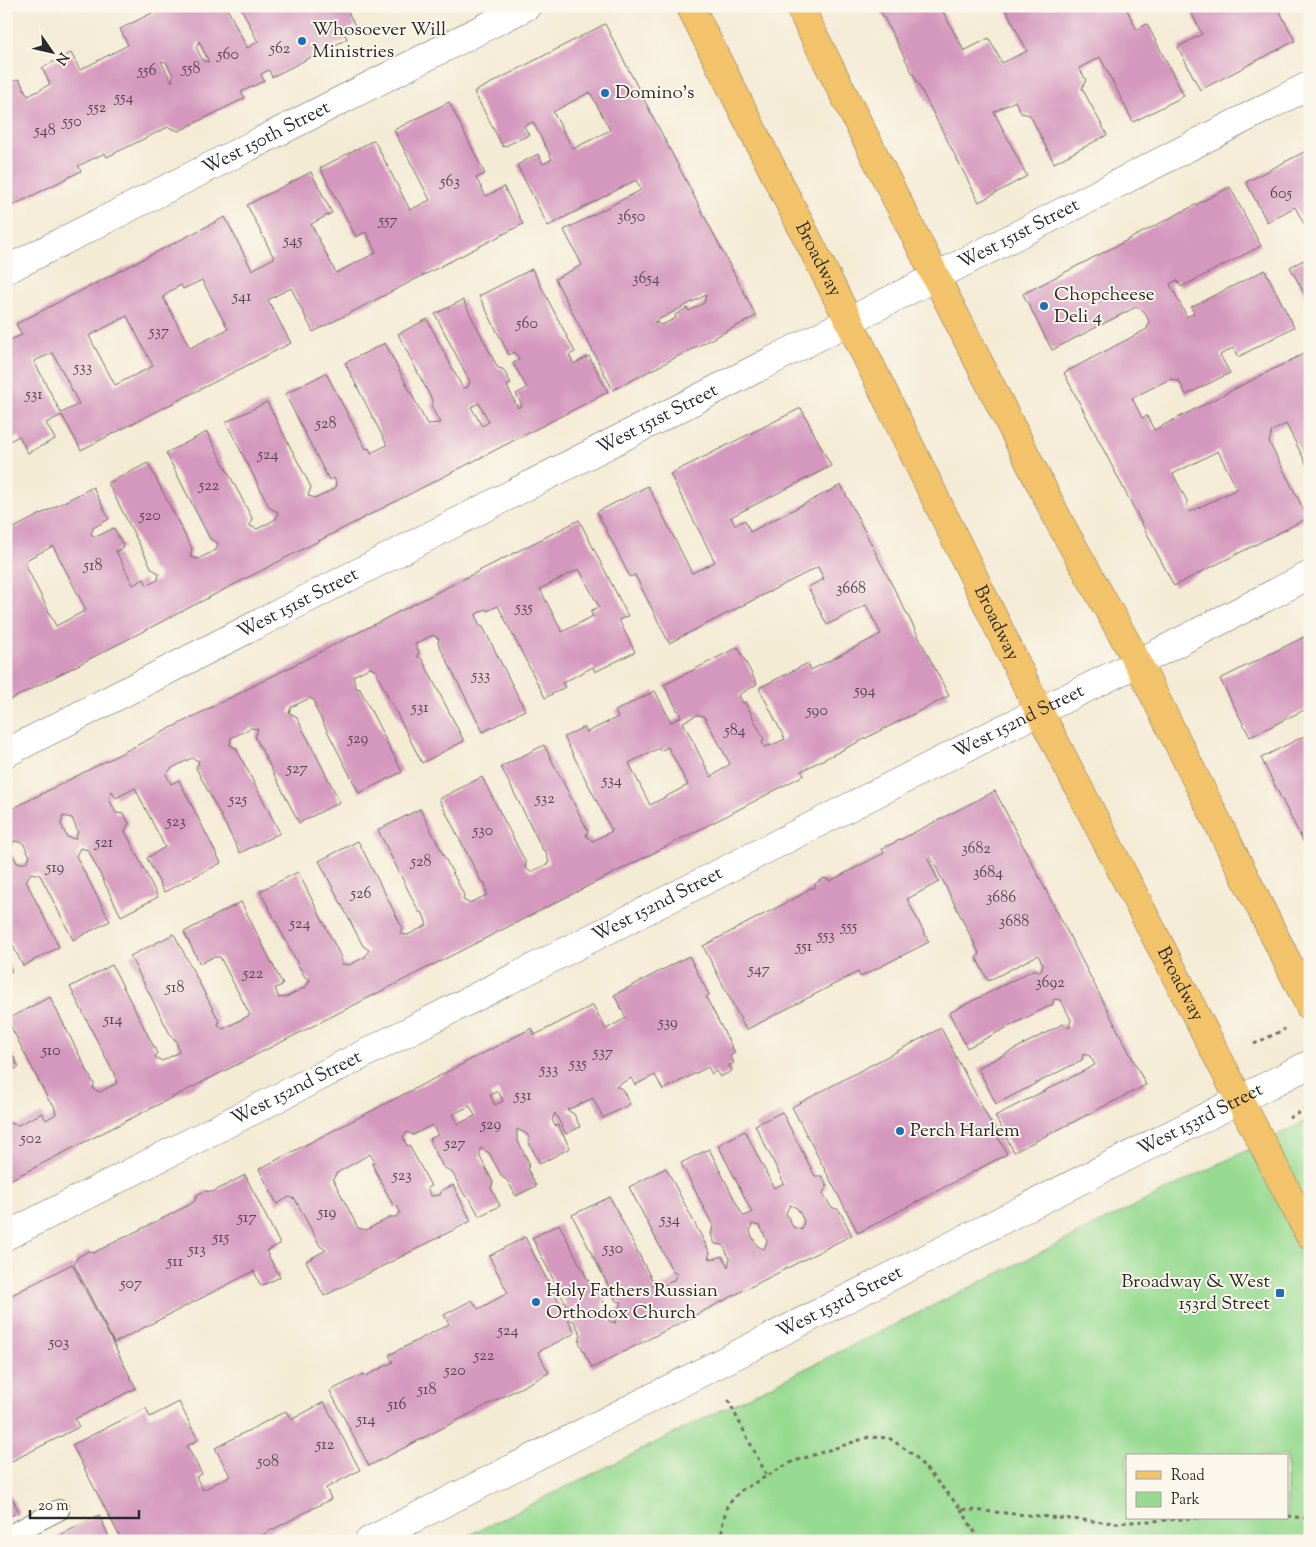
<svg xmlns="http://www.w3.org/2000/svg" width="1316" height="1547" font-family="'Sorts Mill Goudy',serif">
	<style>
		.green { fill: #97da91; stroke: #61825e; fill-rule: evenodd }
		.building { fill: #d497bd; fill-rule: evenodd }
		.lines { fill: none; stroke-linecap: round; stroke-linejoin: round }
		.service-casing { stroke: #716e66; stroke-width: 22 }
		.minor-casing { stroke: #716e66; stroke-width: 29 }
		.primary-casing { stroke: #716e66; stroke-width: 29 }
		.path { stroke: #716e66; stroke-width: 3; stroke-dasharray: 4 4; stroke-linecap: butt }
		.service { stroke: #fff; stroke-width: 20 }
		.minor { stroke: #fff; stroke-width: 28 }
		.primary { stroke: #f2c36a; stroke-width: 28 }
		.poi-dot { fill: #1f6fb2; stroke: #fbf7ec; stroke-width: 2 }
		.labels { text-anchor: middle; dominant-baseline: central; stroke-width: 4; stroke-linejoin: round; paint-order: stroke }
		.number-label { font-size: 16px; fill: #554650 }
		.poi-label { font-size: 19px; fill: #2b2b2b; stroke: #fbf7ec; text-anchor: start }
		.street-label { font-size: 19px; fill: #2b2b2b; stroke: #fbf7ec }
	</style>
	<rect width="100%" height="100%" fill="#fbf7ec"/>
	<filter id="ink" filterUnits="userSpaceOnUse"><feTurbulence type="fractalNoise" baseFrequency=".02" numOctaves="2"/><feDisplacementMap in="SourceGraphic" scale="10" xChannelSelector="R" yChannelSelector="G"/><feConvolveMatrix kernelMatrix="1 2 1 2 8 2 1 2 1" color-interpolation-filters="sRGB"/></filter>
	<filter id="wash" filterUnits="userSpaceOnUse"><feTurbulence type="fractalNoise" baseFrequency=".0096" numOctaves="4" result="noise"/><feDisplacementMap in="SourceGraphic" scale="20" xChannelSelector="R" yChannelSelector="G"/><feGaussianBlur stdDeviation="1.12" result="paint"/><feColorMatrix in="noise" values="0 0 0 0 0 0 0 0 0 0 0 0 0 0 0 0 0 1.4 0 .05"/><feComposite in="paint" operator="in"/></filter>
	<g filter="url(#wash)">
		<rect width="100%" height="100%" fill="#f4ebd5"/>
		<path class="green" d="M1310,1119V1541H457L1298,1125ZM1127,1456H1287V1518H1127Z"/>
		<g id="blocks">
			<g class="building">
				<polygon points="6,6 22,6 6,14"/>
				<path d="M166,6H179L182,11L187,8L186,6H226L247,48L258,42L240,6H345L355,26L344,32L347,39L272,77L269,70L261,74L264,81L241,92L245,98L179,131L168,127L107,157L105,153L78,166L81,171L6,209V85L19,79L28,96L40,90L50,84L42,68L71,53L80,70L128,45L120,29ZM199,41L209,62L203,61L196,47ZM161,61L166,62L173,76L172,82Z"/>
				<polygon points="878,6 944,6 941,8 964,51 989,38 1002,63 1027,51 1004,6 1125,6 1137,30 1147,24 1184,96 1133,122 1100,57 1089,63 1079,68 1086,80 1082,88 1107,135 1054,163 1030,115 1021,113 1015,101 994,112 1027,176 979,202"/>
				<polygon points="1188,6 1254,6 1255,9 1260,6 1277,6 1295,41 1200,90 1178,47 1202,34"/>
				<path d="M605,24L756,316L613,390L555,279L582,265L564,230L641,190L636,180L548,226L517,165L538,154L543,164L552,159L533,122L524,126L529,135L503,147L474,92ZM590,92L610,130L573,149L553,112ZM706,295L704,303L689,311L687,308L675,315L676,318L662,325L654,322Z"/>
				<path d="M449,102L485,174L476,178L486,196L504,187L523,224L313,332L291,288L279,294L268,300L291,343L81,450L62,415L46,423L55,439L28,453L19,436L6,443V337L10,340L22,335L16,324L225,217L252,270L274,258L247,205L311,172L332,213L311,224L336,273L357,262L376,253L366,232L356,237L320,168L374,140L410,210L430,200L394,130ZM202,280L228,329L190,348L163,297L170,291L181,285L183,289ZM127,316L153,366L115,385L89,336ZM53,353L79,404L61,413L34,361Z"/>
				<polygon points="1310,149 1310,235 1295,207 1267,222 1246,182"/>
				<path d="M1230,187L1261,246L1181,287L1177,280L1170,284L1187,317L1194,313L1191,307L1265,270L1294,327L1238,357L1233,348L1220,355L1230,373L1186,395L1179,381L1170,379L1132,398L1142,418L1147,416L1154,430L1307,352L1310,357V471L1286,424L1272,431L1269,442L1308,518L1174,586L1064,373L1147,329L1149,321L1144,311L1136,307L1052,350L1023,294ZM1218,451L1237,489L1190,512L1187,506V501L1173,474Z"/>
				<polygon points="1310,257 1310,304 1290,267"/>
				<path d="M532,269L575,352L569,355L574,364L589,356L608,392L6,702V651L8,650L6,646V532L93,487L109,519L93,528L91,535L98,536L114,528L124,547L116,551L133,585L144,579L147,585L158,580L159,573L152,569L108,483L148,463L192,549L190,557L198,559L216,550L218,543L210,539L166,453L207,432L252,518L250,526L257,529L276,519L278,512L270,508L226,422L267,402L311,487L308,496L316,498L325,494L335,488L336,482L334,478L329,480L285,394L326,373L366,449L369,448L371,453L387,445L345,363L385,343L427,424L440,423L431,406L433,402L398,334L427,319L462,387L467,388L470,382L435,314L463,300L498,368L503,369L511,383L507,386L518,408L522,405L516,394L527,388L513,363L519,360L515,352L509,355L479,296ZM479,403L489,422L482,426L471,407ZM53,546L86,610L56,626L27,568L26,560Z"/>
				<path d="M801,408L831,466L731,517L735,525L745,520L750,532L841,485L949,696L801,771L804,775L730,814L6,1182V1118L9,1123L18,1125L42,1113L46,1120L56,1114L54,1105L49,1101L7,1019L50,997L94,1084L93,1089L100,1092L117,1083L114,1071L112,1070L70,987L112,965L157,1053L155,1057L162,1061L179,1052L176,1040L172,1038L130,956L174,934L219,1021L218,1025L223,1029L250,1015L220,957H213L200,964L184,932L241,902L283,985L275,988L279,998L286,997L306,987L310,980L304,976L260,891L298,872L341,957L342,964L349,965L365,957L369,950L363,946L319,861L358,841L402,927L400,934L408,935L427,925L423,913L419,912L378,830L420,809L464,895L463,900L469,903L487,895L485,883L481,881L439,799L482,777L526,863L525,868L531,872L549,863L546,851L543,850L501,767L544,745L588,831L586,836L593,841L612,831L564,737L584,727L587,732L618,717L615,711L655,691L671,722L681,717L664,685L738,647L757,684L739,695L743,703L745,702L764,739L762,742L764,747L772,745L785,739L759,688L808,663L811,670L881,634L866,605L827,625L808,587L824,579L818,567L669,643L635,575L630,577L597,512L648,486L692,573L715,562L670,474ZM697,715L704,716L730,764L711,777L683,722ZM668,747L688,785L650,805L629,763L659,748L660,751Z"/>
				<path d="M579,520L628,616L619,620L635,652L595,672L593,667L562,683L565,687L545,698L498,606L487,611L486,609L476,614L479,625L483,627L525,710L483,732L438,643L439,639L433,635L415,644L419,652L417,656L422,659L464,741L422,763L377,675V672L370,667L363,671L353,676L356,688L360,689L402,772L359,793L315,707V701L310,698L291,707L289,713L296,716L340,802L299,823L255,737L258,729L251,728L231,738L230,745L236,748L280,833L240,853L196,768L199,761L192,758L172,768L166,774L171,784L179,780L221,863L164,892L147,858L165,847L135,788L116,798L112,791L109,799L116,813L124,814L129,823L125,831L158,897L121,916L88,850L80,848L76,856L110,921L73,940L40,875L31,873L26,881L59,947L23,966L6,932V812ZM579,569L599,607L590,611L593,616L562,632L540,589ZM63,816L72,818L78,832L75,839L67,837L61,824ZM14,841L23,843L30,856L26,863H17L10,850Z"/>
				<polygon points="1310,634 1310,707 1250,737 1220,679"/>
				<polygon points="1310,733 1310,855 1261,758"/>
				<polygon points="995,791 1146,1085 1014,1152 995,1116 1095,1065 1090,1056 1083,1054 1082,1060 996,1104 978,1068 1063,1024 1069,1028 1071,1020 1061,1000 1054,999 1053,1004 967,1048 949,1013 1035,969 1040,972 1043,965 1038,955 988,981 976,957 980,955 931,857 928,859 939,882 907,899 929,942 860,977 858,972 746,1030 703,946 801,895 810,888 815,888 815,884 820,880 825,878 830,881 884,853 882,849"/>
				<path d="M689,956L709,995L706,997L735,1053L730,1056L734,1063L729,1065L732,1071L720,1077L716,1071L712,1074L708,1067L663,1090L655,1075L635,1085L631,1078L616,1086L622,1089L630,1104L603,1118L593,1098L567,1110L574,1114L580,1127L566,1134L555,1113L552,1120L555,1126L558,1125L570,1148L540,1164L528,1141L530,1140L527,1134L517,1129V1139L529,1163L528,1169L536,1186L516,1196L507,1180L502,1177L489,1153L480,1148V1157L493,1182L491,1188L500,1206L479,1216L470,1199L465,1196L452,1172L443,1167L429,1139L438,1135L432,1125L413,1135L407,1132L403,1137L407,1146L409,1145L431,1186L427,1188L431,1196L440,1195L441,1191L453,1185L471,1221L324,1296L306,1261L326,1250L320,1246L295,1199L289,1197L277,1204L259,1169L532,1028L535,1035L593,1005L606,1029L626,1018L614,995ZM498,1091L503,1101L495,1105L490,1095ZM470,1106L475,1116L458,1124L453,1114ZM370,1154L375,1162L372,1164L394,1207L397,1206L400,1212L396,1217H391L366,1230L358,1228L333,1179L337,1173Z"/>
				<polygon points="6,959 12,971 6,974"/>
				<polygon points="941,1028 1007,1154 858,1233 792,1107"/>
				<polygon points="6,1043 19,1067 6,1073"/>
				<path d="M782,1112L815,1176H822L827,1186L823,1193L831,1207L839,1210L852,1235L592,1368L579,1342L581,1335L574,1321L568,1319L575,1333L538,1352L549,1373L369,1466L330,1391L363,1374L364,1377L393,1362L389,1355L449,1324L444,1315L472,1300L478,1309L508,1293L489,1256L525,1237L563,1311L566,1304L532,1238L559,1224L593,1290L601,1293L604,1300L602,1306L609,1321L616,1323L611,1313L619,1308L622,1302L616,1301L572,1215L610,1197L653,1282V1286L659,1288L674,1280L677,1274L673,1272L629,1187L666,1168L710,1253L708,1258L714,1259L722,1256L728,1267L730,1259L723,1245L715,1244L711,1234L713,1226L681,1163L709,1149L743,1216L747,1215L752,1212L718,1145L745,1131L774,1188L784,1183L755,1125ZM790,1205L797,1208L804,1221L802,1230L793,1227L786,1213ZM752,1224L760,1226L767,1241L764,1249L757,1246L750,1232Z"/>
				<polygon points="245,1175 280,1244 266,1251 280,1277 261,1286 254,1271 114,1343 74,1264 77,1258 88,1251 94,1253 99,1250 189,1205 195,1201 197,1195 205,1191 213,1192"/>
				<polygon points="72,1264 136,1388 75,1419 79,1427 6,1464 6,1298"/>
				<polygon points="179,1402 198,1440 187,1446 202,1474 196,1477 203,1490 230,1476 215,1448 286,1411 291,1420 324,1402 360,1470 326,1488 331,1499 251,1541 122,1541 72,1445 146,1408 150,1417"/>
				<polygon points="6,1486 19,1512 6,1518"/>
				<polygon points="99,1515 111,1541 49,1541"/>
			</g>
		</g>
	</g>
	<g filter="url(#ink)">
		<use href="#blocks" fill-opacity="0" stroke="#716e66" stroke-width="1"/>
		<g class="lines">
			<g class="service-casing">
				<polyline id="service" points="6,1537 59,1510"/>
			</g>
			<g class="minor-casing">
				<g id="minor">
					<path id="s1" d="M6,270L527,6"/>
					<path id="s2" d="M6,753L1310,85"/>
					<path id="s3" d="M6,1236L999,731L1138,663L1310,575"/>
					<path id="s4" d="M369,1541L1310,1064"/>
				</g>
			</g>
			<g class="primary-casing">
				<g id="primary">
					<path id="s5" d="M690,6L849,321L1039,711L1310,1236"/>
					<polyline points="799,6 1061,525 1138,663 1310,1007"/>
				</g>
			</g>
			<g class="path">
				<polyline points="1254,1044 1285,1029"/>
				<polyline points="1289,1118 1310,1107"/>
				<polyline points="728,1400 767,1476"/>
				<polyline points="961,1509 980,1541"/>
				<polyline points="1287,1516 1304,1518 1310,1523"/>
				<polyline points="722,1541 722,1526 727,1506 740,1491 792,1462 869,1437 889,1438 914,1455 961,1509 1115,1523 1199,1518"/>
			</g>
			<use href="#service" class="service"/>
			<use href="#minor" class="minor"/>
			<use href="#primary" class="primary"/>
		</g>
	</g>
	<g class="poi-dot">
		<circle cx="302" cy="41" r="5"/>
		<circle cx="605" cy="93" r="5"/>
		<circle cx="1044" cy="306" r="5"/>
		<circle cx="900" cy="1131" r="5"/>
		<rect x="1275" y="1288" width="10" height="10" rx="2.5"/>
		<circle cx="536" cy="1302" r="5"/>
	</g>
	<g class="labels">
		<g class="number-label">
			<text x="280" y="49">562</text>
			<text x="228" y="55">560</text>
			<text x="191" y="69">558</text>
			<text x="147" y="71">556</text>
			<text x="124" y="98">554</text>
			<text x="97" y="108">552</text>
			<text x="72" y="122">550</text>
			<text x="45" y="131">548</text>
			<text x="450" y="182">563</text>
			<text x="1281" y="194">605</text>
			<text x="631" y="217">3650</text>
			<text x="388" y="221">557</text>
			<text x="293" y="241">545</text>
			<text x="646" y="279">3654</text>
			<text x="242" y="297">541</text>
			<text x="527" y="324">560</text>
			<text x="159" y="332">537</text>
			<text x="83" y="368">533</text>
			<text x="34" y="395">531</text>
			<text x="326" y="424">528</text>
			<text x="268" y="455">524</text>
			<text x="209" y="486">522</text>
			<text x="150" y="516">520</text>
			<text x="93" y="566">518</text>
			<text x="851" y="589">3668</text>
			<text x="524" y="608">535</text>
			<text x="481" y="676">533</text>
			<text x="865" y="691">594</text>
			<text x="420" y="708">531</text>
			<text x="817" y="711">590</text>
			<text x="735" y="731">584</text>
			<text x="358" y="739">529</text>
			<text x="297" y="769">527</text>
			<text x="612" y="781">534</text>
			<text x="545" y="799">532</text>
			<text x="238" y="800">525</text>
			<text x="176" y="822">523</text>
			<text x="483" y="831">530</text>
			<text x="104" y="843">521</text>
			<text x="976" y="849">3682</text>
			<text x="421" y="862">528</text>
			<text x="55" y="868">519</text>
			<text x="988" y="873">3684</text>
			<text x="361" y="894">526</text>
			<text x="1001" y="898">3686</text>
			<text x="1014" y="922">3688</text>
			<text x="300" y="924">524</text>
			<text x="849" y="927">555</text>
			<text x="826" y="936">553</text>
			<text x="804" y="947">551</text>
			<text x="759" y="970">547</text>
			<text x="253" y="974">522</text>
			<text x="1050" y="983">3692</text>
			<text x="175" y="988">518</text>
			<text x="113" y="1020">514</text>
			<text x="668" y="1023">539</text>
			<text x="51" y="1051">510</text>
			<text x="603" y="1053">537</text>
			<text x="578" y="1064">535</text>
			<text x="549" y="1070">533</text>
			<text x="523" y="1096">531</text>
			<text x="491" y="1125">529</text>
			<text x="31" y="1139">502</text>
			<text x="455" y="1144">527</text>
			<text x="402" y="1176">523</text>
			<text x="327" y="1213">519</text>
			<text x="247" y="1218">517</text>
			<text x="670" y="1220">534</text>
			<text x="221" y="1238">515</text>
			<text x="613" y="1249">530</text>
			<text x="197" y="1250">513</text>
			<text x="175" y="1262">511</text>
			<text x="131" y="1284">507</text>
			<text x="508" y="1331">524</text>
			<text x="59" y="1343">503</text>
			<text x="484" y="1356">522</text>
			<text x="455" y="1371">520</text>
			<text x="427" y="1390">518</text>
			<text x="397" y="1405">516</text>
			<text x="366" y="1420">514</text>
			<text x="325" y="1445">512</text>
			<text x="268" y="1462">508</text>
		</g>
		<g class="poi-label">
			<text x="312" y="30">Whosoever Will<tspan x="312" dy="22">Ministries</tspan></text>
			<text x="615" y="93">Domino's</text>
			<text x="1054" y="295">Chopcheese<tspan x="1054" dy="22">Deli 4</tspan></text>
			<text x="910" y="1131">Perch Harlem</text>
			<text x="1270" y="1282" text-anchor="end">Broadway &amp; West<tspan x="1270" dy="22">153rd Street</tspan></text>
			<text x="546" y="1291">Holy Fathers Russian<tspan x="546" dy="22">Orthodox Church</tspan></text>
		</g>
		<g class="street-label">
			<text stroke="none"><textPath href="#s1" startOffset="292">West 150th Street</textPath></text>
			<text stroke="none"><textPath href="#s2" startOffset="1138">West 151st Street</textPath></text>
			<text stroke="none"><textPath href="#s5" startOffset="284">Broadway</textPath></text>
			<text stroke="none"><textPath href="#s2" startOffset="732">West 151st Street</textPath></text>
			<text stroke="none"><textPath href="#s2" startOffset="328">West 151st Street</textPath></text>
			<text stroke="none"><textPath href="#s5" startOffset="689">Broadway</textPath></text>
			<text stroke="none"><textPath href="#s3" startOffset="1136">West 152nd Street</textPath></text>
			<text stroke="none"><textPath href="#s3" startOffset="731">West 152nd Street</textPath></text>
			<text stroke="none"><textPath href="#s5" startOffset="1094">Broadway</textPath></text>
			<text stroke="none"><textPath href="#s3" startOffset="326">West 152nd Street</textPath></text>
			<text stroke="none"><textPath href="#s4" startOffset="932">West 153rd Street</textPath></text>
			<text stroke="none"><textPath href="#s4" startOffset="528">West 153rd Street</textPath></text>
		</g>
	</g>
	<rect width="1316" height="1547" fill="none" stroke="#fbf7ec" stroke-width="25"/>
	<rect x="1126" y="1454" width="162" height="65" fill="#fbf7ec" stroke="#a8a59f"/>
	<rect x="1136" y="1471" width="25" height="8" fill="#f2c36a" stroke="#a8a59f"/>
	<text x="1171" y="1480" font-size="15" fill="#2b2b2b">Road</text>
	<rect x="1136" y="1492" width="25" height="15" fill="#97da91" stroke="#a8a59f"/>
	<text x="1171" y="1504" font-size="15" fill="#2b2b2b">Park</text>
	<g transform="translate(52 52) rotate(124)" stroke="#fbf7ec" stroke-width="4" paint-order="stroke">
	<path d="M0-4L9 19L0 12L-9 19Z" fill="#2b2b2b"/>
	<text y="-8" font-size="14" font-weight="bold" text-anchor="middle" fill="#2b2b2b">N</text>
	</g>
	<path d="M30 1510v8h109v-8" fill="none" stroke="#2b2b2b" stroke-width="2.5"/>
	<text x="38" y="1510" font-size="15" fill="#2b2b2b" stroke="#fbf7ec" stroke-width="4" paint-order="stroke">20 m</text>
</svg>
